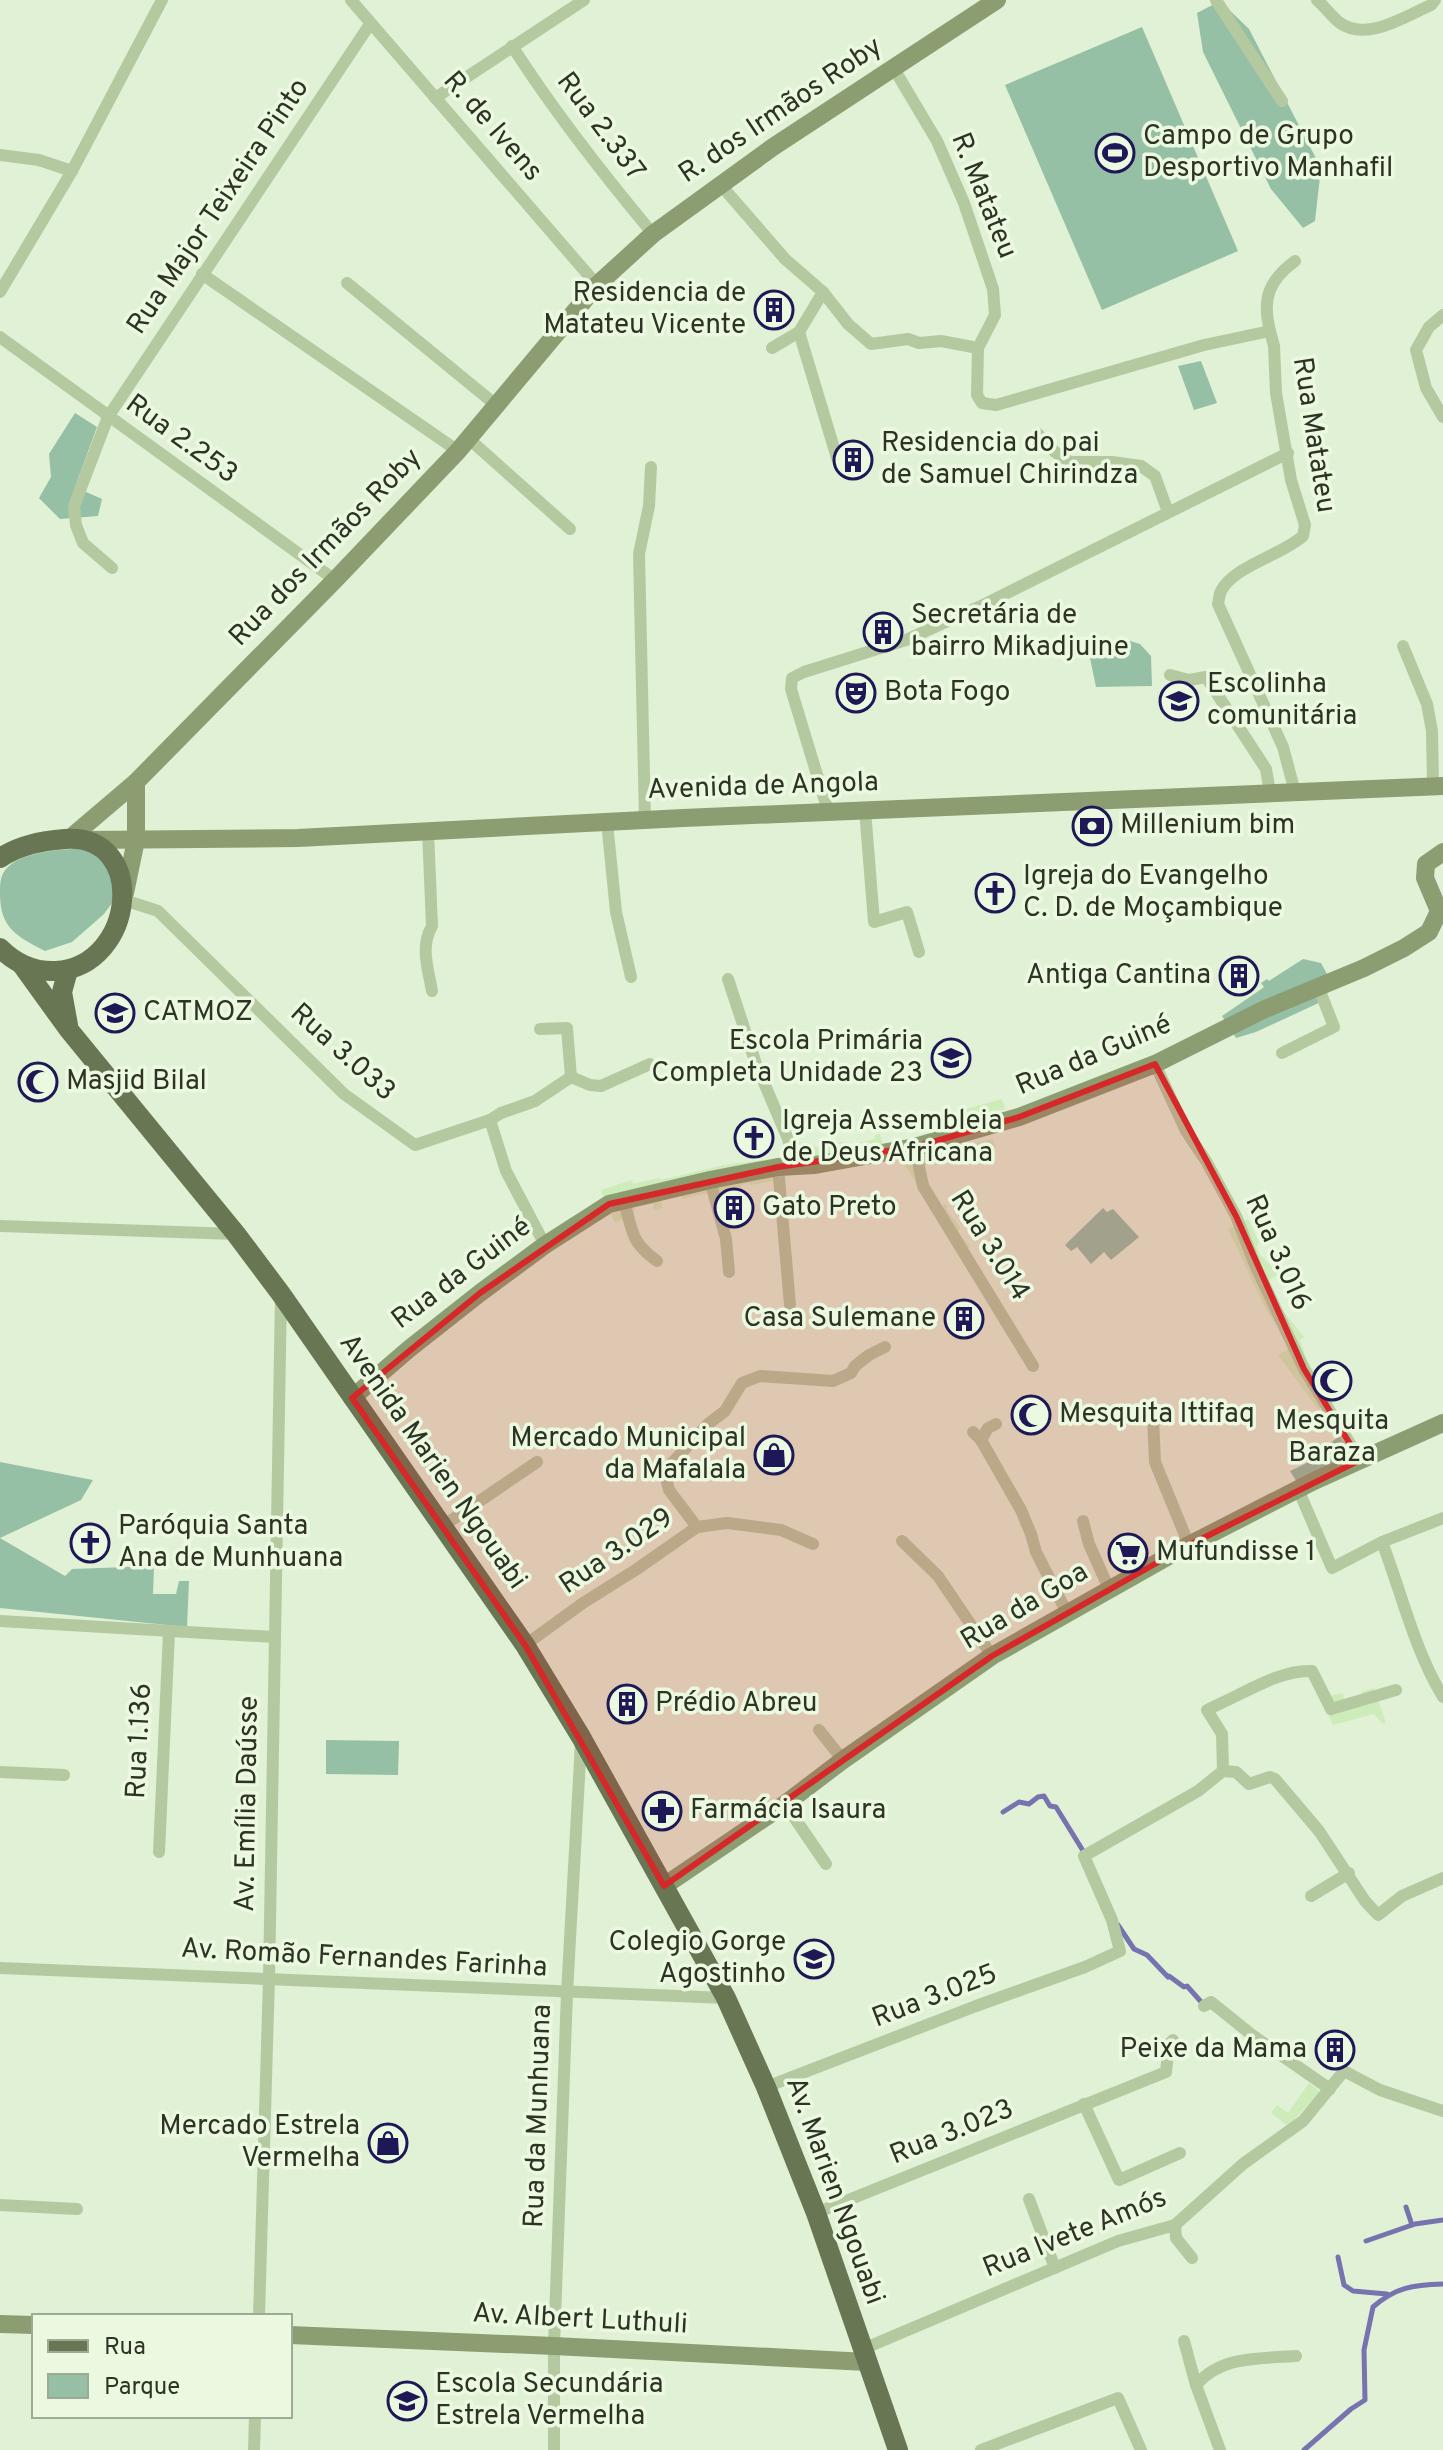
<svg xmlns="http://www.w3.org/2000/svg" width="1443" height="2450" font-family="Overpass,sans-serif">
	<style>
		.green { fill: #95c0a5 }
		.plaza { fill: #ceebba }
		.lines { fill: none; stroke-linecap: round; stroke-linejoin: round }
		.stream { stroke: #7773af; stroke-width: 5 }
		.street { stroke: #b5c9a1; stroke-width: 12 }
		.secondary { stroke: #8c9d72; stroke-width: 18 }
		.primary { stroke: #697654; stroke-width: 20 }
		.marked { fill: #d62828; fill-opacity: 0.2; stroke: #d62828; stroke-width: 6; stroke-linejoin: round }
		.labels { text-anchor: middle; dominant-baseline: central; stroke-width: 7; stroke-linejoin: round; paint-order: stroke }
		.street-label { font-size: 28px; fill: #2e3324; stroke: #ebf9e1 }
		.poi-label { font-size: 28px; fill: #2e3324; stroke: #ebf9e1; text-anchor: start }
	</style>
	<rect width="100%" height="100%" fill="#e1f1d5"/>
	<g class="green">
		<polygon points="1220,1 1249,29 1321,168 1315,221 1303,228 1271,189 1203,52 1197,13"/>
		<polygon points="1142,27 1238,251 1102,310 1005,85"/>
		<polygon points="1201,361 1217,403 1194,410 1178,366"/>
		<polygon points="75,413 97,427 75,487 102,499 98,516 60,519 39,498 51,477 49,454"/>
		<polygon points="1127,640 1140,644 1151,656 1152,686 1096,687 1090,658 1104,652 1104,647"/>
		<path d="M82,848L107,861L117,896L104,914L72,942L45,951C16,936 0,928 0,893C0,885 0,876 6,869C22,851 60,850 82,848Z"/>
		<polygon points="1303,959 1321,963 1333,985 1320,992 1323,1001 1256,1032 1236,1038 1222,1016 1260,990 1264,987 1261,983 1267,979 1269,981"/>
		<polygon points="1103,1208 1107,1212 1113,1209 1139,1237 1111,1260 1104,1252 1091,1264 1077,1247 1071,1251 1065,1245"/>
		<polygon points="1340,1436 1351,1457 1298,1484 1290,1471 1313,1460 1311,1456"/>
		<polygon points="0,1462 93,1480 81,1500 0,1538"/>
		<polygon points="0,1538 65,1576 72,1569 154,1566 153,1594 176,1594 179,1581 189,1581 187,1627 0,1608"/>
		<polygon points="326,1740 399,1741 398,1775 326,1774"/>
	</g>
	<g class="plaza">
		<polygon points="1002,1099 1005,1109 957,1121 962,1110"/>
		<polygon points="880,1134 884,1149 813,1158 799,1156 797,1142 811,1143 812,1146 819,1147 820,1143 849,1142 850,1149 852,1150 858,1148 858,1143 875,1139 875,1135"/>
		<polygon points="993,1139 995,1146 979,1153 976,1147 966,1151 968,1157 924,1165 931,1191 940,1207 946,1204 947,1210 960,1228 958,1232 970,1247 960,1254 901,1159"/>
		<polygon points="781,1158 785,1179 751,1185 750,1183 741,1185 740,1190 721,1193 712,1192 682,1199 680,1195 661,1199 662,1208 654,1210 653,1204 635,1207 634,1215 615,1223 602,1194 601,1190 632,1180 633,1184 659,1178 660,1180 724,1165"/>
		<polygon points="1248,1219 1259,1242 1257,1246 1259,1253 1278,1274 1267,1282 1284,1312 1304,1337 1300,1340 1307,1360 1333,1403 1330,1405 1318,1409 1278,1355 1291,1348 1265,1308 1228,1229"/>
		<polygon points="1374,1688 1386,1723 1382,1723 1374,1714 1333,1725 1321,1698 1343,1693 1344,1699 1361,1695 1361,1692"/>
		<polygon points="1309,2083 1320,2092 1288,2126 1271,2113 1277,2105 1288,2113"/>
	</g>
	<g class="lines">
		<g class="stream">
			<polyline points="1003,1812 1019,1802 1029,1804 1038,1797 1044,1796 1050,1806 1056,1807 1085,1854"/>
			<polyline points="1118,1925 1134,1949 1147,1955 1168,1977 1169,1976 1184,1987 1187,1986 1203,2004"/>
			<polyline points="1406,2207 1412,2225"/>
			<polyline points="1366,2241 1415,2224 1443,2220"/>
			<polyline points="1338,2257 1344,2285 1353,2291 1387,2294"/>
			<path d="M1304,2450L1351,2409L1365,2400L1364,2350L1373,2307C1396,2287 1413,2285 1443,2284"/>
		</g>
		<g class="street">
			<polyline points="351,0 597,285"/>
			<polyline points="1216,0 1282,101"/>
			<path d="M1317,0C1325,7 1332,17 1340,23C1367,42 1406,16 1431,5L1435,0"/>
			<path d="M512,46C555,113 602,173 653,234"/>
			<path d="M893,67L937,141L964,203L993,289L995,315L978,348L977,395L982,403L996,405L1204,345L1270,331L1274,346L1276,393L1291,480L1305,525L1303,536C1282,555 1234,566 1221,591C1219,595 1219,600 1218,604L1283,747L1295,792"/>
			<polyline points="435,98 584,0"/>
			<polyline points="0,155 39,160 72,171"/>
			<polyline points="720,184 785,259 823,292 848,324 871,344 908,339 919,343 941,341 978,348"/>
			<polyline points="202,274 458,451"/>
			<polyline points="347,283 496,405"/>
			<polyline points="0,292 72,171 162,0"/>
			<polyline points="1443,315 1429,327 1416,350 1426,388 1443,417"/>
			<path d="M1270,331C1262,299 1268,281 1295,261"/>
			<polyline points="799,332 837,458"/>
			<polyline points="0,337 335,580"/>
			<polyline points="772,348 799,332 823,292"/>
			<polyline points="1037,433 1055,452 1070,462 1112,462 1141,466 1155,476 1168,512"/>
			<polyline points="468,438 570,529"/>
			<polyline points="112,568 83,543 76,525 74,506 108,417 370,24"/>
			<polyline points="1403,646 1427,704 1432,731 1433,786"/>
			<polyline points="1170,675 1189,680 1206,677 1266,769 1270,793"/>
			<polyline points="865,810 874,922 907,912 919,952"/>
			<polyline points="828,811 791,689 792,678 804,672 906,640 983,605 1288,453"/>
			<polyline points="645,820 639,554 649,506 651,467"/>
			<polyline points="607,822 616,912 631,977"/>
			<path d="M428,831L432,926C420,947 428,968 432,991"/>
			<polyline points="124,900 158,911 344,1094 415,1145 490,1120 501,1113 535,1101 571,1077 567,1028 540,1029"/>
			<polyline points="728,979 756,1064 788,1139 794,1166"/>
			<polyline points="1282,1053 1334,1027 1318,986"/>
			<polyline points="1155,1064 1186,1131 1206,1161 1236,1216 1256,1267 1304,1369 1360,1460"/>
			<polyline points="571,1077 590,1085 601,1086 650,1064"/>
			<polyline points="490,1120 506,1171 545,1245"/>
			<polyline points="915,1147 923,1186 1033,1366"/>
			<polyline points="778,1167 790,1305"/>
			<polyline points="710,1180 726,1239 729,1272"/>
			<path d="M623,1200C634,1230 628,1240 657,1261"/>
			<polyline points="0,1226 236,1234"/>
			<polyline points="1153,1418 1155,1462 1189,1545"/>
			<polyline points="973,1432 981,1440 1021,1510 1031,1534 1036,1552 1067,1613"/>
			<polyline points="981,1440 988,1428 996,1424"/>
			<polyline points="1298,1489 1332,1568 1382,1542 1443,1518"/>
			<polyline points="1083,1521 1089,1544 1109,1589"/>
			<polyline points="443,1526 537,1462"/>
			<polyline points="697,1527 669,1490 666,1478 673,1462 708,1424 725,1411 742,1383 760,1376 833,1381 851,1373 855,1366 869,1355 885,1347"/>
			<polyline points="902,1541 938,1576 992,1656"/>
			<path d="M1382,1542C1402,1594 1414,1649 1443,1697"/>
			<polyline points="0,1621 275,1637"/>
			<polyline points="525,1645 583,1603 637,1569 697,1527 727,1523 743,1525 781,1530 813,1544"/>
			<polyline points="819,1730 843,1760"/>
			<path d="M1223,1771L1222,1734L1207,1710L1215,1706C1243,1694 1281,1669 1312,1671L1331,1709L1396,1690"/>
			<polyline points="0,1772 64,1775"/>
			<polyline points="785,1804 826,1864"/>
			<polyline points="159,1852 169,1632"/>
			<polyline points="1311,1896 1349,1873"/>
			<polyline points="0,1968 726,1998"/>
			<polyline points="1204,2006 1211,2002 1252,2035 1330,2089"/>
			<polyline points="766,2087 976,2006 1085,1967 1120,1951 1112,1920 1084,1856 1198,1791 1223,1771 1236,1772 1249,1784 1270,1777 1275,1779 1319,1831 1365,1901 1378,1915 1402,1896 1443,1878"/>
			<polyline points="1084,2104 1119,2180 1180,2153"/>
			<polyline points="1029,2199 1055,2268"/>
			<polyline points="0,2205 77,2209"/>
			<polyline points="816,2213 1166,2072 1169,2044 1173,2040"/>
			<polyline points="1175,2225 1176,2238 1192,2258"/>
			<polyline points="259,2316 269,1978 281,1295"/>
			<polyline points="1184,2341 1196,2385"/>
			<polyline points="863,2349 1118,2241 1175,2225 1243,2164 1303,2121 1344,2071 1380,2090 1443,2111"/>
			<polyline points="254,2450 255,2416"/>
			<polyline points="554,2450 554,2346 567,1993 581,1742"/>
			<polyline points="981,2450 1118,2398 1141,2450"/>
			<path d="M1220,2450L1196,2385C1222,2355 1259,2359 1296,2356"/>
		</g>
		<g class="secondary">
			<polyline points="69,839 136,782 335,580 458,451 597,285 653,234 773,147 997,0"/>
			<polyline points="86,840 298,838 683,818 1443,786"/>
			<polyline points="125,893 136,840 136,782"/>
			<polyline points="352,1398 409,1349 480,1293 545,1245 609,1204 710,1180 778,1167 815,1165 915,1147 1019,1117 1155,1064 1265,1009 1364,968 1404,948 1429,932 1439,911 1425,878 1426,864 1443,852"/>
			<polyline points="664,1886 785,1804 843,1760 992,1656 1183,1548 1314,1481 1443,1423"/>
			<polyline points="0,2324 34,2325"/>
			<polyline points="290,2335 554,2346 867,2362"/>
		</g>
		<g class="primary">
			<path d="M0,858C20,845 41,841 65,839C149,833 136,966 56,971C34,972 15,963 0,948"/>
			<polyline points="22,965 69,1030 236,1234 281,1294 525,1645 581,1737 726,1998 766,2087 816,2213 898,2450"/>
			<polyline points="68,970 62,992 68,1025"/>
		</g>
	</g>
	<path class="marked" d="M1155,1064L1236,1216L1304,1369L1360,1460L1183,1548L992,1656L664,1886L525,1645L352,1398L480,1293L609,1204L778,1167L915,1147L1019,1117Z"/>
	<defs>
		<g id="stadium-ring" transform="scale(2)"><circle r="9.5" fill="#ebf9e1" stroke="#1e1856" stroke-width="1.5"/><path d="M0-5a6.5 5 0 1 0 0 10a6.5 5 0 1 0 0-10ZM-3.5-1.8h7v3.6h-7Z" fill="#1e1856"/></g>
		<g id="building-ring" transform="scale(2)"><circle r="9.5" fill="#ebf9e1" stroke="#1e1856" stroke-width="1.5"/><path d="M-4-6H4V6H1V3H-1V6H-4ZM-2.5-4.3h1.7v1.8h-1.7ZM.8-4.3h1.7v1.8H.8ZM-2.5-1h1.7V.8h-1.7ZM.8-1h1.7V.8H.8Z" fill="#1e1856"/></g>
		<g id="theatre-ring" transform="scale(2)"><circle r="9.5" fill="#ebf9e1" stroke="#1e1856" stroke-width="1.5"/><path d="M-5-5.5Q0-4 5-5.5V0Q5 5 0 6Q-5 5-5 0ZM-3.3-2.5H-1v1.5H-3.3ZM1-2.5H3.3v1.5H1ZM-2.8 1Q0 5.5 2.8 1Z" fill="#1e1856"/></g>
		<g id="school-ring" transform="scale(2)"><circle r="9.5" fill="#ebf9e1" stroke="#1e1856" stroke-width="1.5"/><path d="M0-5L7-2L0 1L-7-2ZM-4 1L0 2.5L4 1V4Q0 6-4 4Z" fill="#1e1856"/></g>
		<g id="bank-ring" transform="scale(2)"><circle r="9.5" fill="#ebf9e1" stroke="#1e1856" stroke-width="1.5"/><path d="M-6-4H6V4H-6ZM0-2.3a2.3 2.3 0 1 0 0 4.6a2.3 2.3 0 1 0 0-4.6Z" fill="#1e1856"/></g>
		<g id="church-ring" transform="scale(2)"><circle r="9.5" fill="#ebf9e1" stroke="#1e1856" stroke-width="1.5"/><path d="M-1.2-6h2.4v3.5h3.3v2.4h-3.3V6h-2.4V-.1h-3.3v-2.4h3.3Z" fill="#1e1856"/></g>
		<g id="mosque-ring" transform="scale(2)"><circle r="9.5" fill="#ebf9e1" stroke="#1e1856" stroke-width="1.5"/><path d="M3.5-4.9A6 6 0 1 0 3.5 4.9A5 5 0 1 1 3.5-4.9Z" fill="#1e1856"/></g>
		<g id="shop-ring" transform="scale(2)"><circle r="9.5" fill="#ebf9e1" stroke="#1e1856" stroke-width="1.5"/><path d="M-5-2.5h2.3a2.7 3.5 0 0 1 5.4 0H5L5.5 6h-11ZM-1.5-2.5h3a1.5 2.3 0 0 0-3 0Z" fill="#1e1856"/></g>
		<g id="supermarket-ring" transform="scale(2)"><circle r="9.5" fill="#ebf9e1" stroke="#1e1856" stroke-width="1.5"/><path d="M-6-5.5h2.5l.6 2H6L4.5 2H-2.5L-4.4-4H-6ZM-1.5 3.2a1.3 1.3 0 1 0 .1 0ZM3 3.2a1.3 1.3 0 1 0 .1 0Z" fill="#1e1856"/></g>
		<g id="pharmacy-ring" transform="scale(2)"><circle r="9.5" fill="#ebf9e1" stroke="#1e1856" stroke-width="1.5"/><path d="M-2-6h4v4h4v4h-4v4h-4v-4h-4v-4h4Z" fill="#1e1856"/></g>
	</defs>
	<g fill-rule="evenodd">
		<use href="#stadium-ring" x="1115" y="153"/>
		<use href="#building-ring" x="774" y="310"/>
		<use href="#building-ring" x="853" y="460"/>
		<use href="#building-ring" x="883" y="632"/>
		<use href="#theatre-ring" x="856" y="693"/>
		<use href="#school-ring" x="1179" y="701"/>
		<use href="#bank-ring" x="1092" y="826"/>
		<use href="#church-ring" x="995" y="893"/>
		<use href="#building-ring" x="1239" y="976"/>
		<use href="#school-ring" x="115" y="1013"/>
		<use href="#school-ring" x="951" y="1058"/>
		<use href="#mosque-ring" x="38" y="1082"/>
		<use href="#church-ring" x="754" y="1138"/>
		<use href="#building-ring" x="734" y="1208"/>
		<use href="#building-ring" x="964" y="1319"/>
		<use href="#mosque-ring" x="1332" y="1381"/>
		<use href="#mosque-ring" x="1031" y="1415"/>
		<use href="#shop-ring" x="774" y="1455"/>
		<use href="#church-ring" x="90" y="1543"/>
		<use href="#supermarket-ring" x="1128" y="1553"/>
		<use href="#building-ring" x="627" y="1704"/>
		<use href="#pharmacy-ring" x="662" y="1811"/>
		<use href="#school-ring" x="814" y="1959"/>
		<use href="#building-ring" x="1335" y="2050"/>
		<use href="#shop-ring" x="388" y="2143"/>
		<use href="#school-ring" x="407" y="2401"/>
	</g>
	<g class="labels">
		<g class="street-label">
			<text transform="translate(781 111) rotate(-34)">R. dos Irmãos Roby</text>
			<text transform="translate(492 127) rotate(49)">R. de Ivens</text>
			<text transform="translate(600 127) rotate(53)">Rua 2.337</text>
			<text transform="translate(983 196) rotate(68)">R. Matateu</text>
			<text transform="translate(219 207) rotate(-56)">Rua Major Teixeira Pinto</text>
			<text transform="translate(1313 435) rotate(81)">Rua Matateu</text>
			<text transform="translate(181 440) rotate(36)">Rua 2.253</text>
			<text transform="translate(326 548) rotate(-46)">Rua dos Irmãos Roby</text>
			<text transform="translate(763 787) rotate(-2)">Avenida de Angola</text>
			<text transform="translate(342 1053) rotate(42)">Rua 3.033</text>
			<text transform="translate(1094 1056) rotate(-23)">Rua da Guiné</text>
			<text transform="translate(989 1246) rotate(58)">Rua 3.014</text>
			<text transform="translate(1277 1253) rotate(66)">Rua 3.016</text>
			<text transform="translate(462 1274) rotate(-37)">Rua da Guiné</text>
			<text transform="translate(432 1462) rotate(55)">Avenida Marien Ngouabi</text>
			<text transform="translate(617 1552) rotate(-34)">Rua 3.029</text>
			<text transform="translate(1025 1607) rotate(-31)">Rua da Goa</text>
			<text transform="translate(140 1741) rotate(-87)">Rua 1.136</text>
			<text transform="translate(248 1804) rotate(-89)">Av. Emília Daússe</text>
			<text transform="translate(364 1959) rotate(3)">Av. Romão Fernandes Farinha</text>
			<text transform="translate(935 1997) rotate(-21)">Rua 3.025</text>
			<text transform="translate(539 2116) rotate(-88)">Rua da Munhuana</text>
			<text transform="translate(952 2133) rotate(-22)">Rua 3.023</text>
			<text transform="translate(834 2191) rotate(70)">Av. Marien Ngouabi</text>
			<text transform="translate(1075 2234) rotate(-22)">Rua Ivete Amós</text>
			<text transform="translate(580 2320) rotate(3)">Av. Albert Luthuli</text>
		</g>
		<g class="poi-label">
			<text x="1143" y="137">Campo de Grupo<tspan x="1143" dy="32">Desportivo Manhafil</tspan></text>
			<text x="746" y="294" text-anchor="end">Residencia de<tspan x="746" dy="32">Matateu Vicente</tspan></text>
			<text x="881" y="444">Residencia do pai<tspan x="881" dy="32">de Samuel Chirindza</tspan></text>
			<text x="911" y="616">Secretária de<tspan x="911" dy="32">bairro Mikadjuine</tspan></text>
			<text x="1207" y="685">Escolinha<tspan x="1207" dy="32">comunitária</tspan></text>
			<text x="884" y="693">Bota Fogo</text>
			<text x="1120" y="826">Millenium bim</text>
			<text x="1023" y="877">Igreja do Evangelho<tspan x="1023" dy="32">C. D. de Moçambique</tspan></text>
			<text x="1211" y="976" text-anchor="end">Antiga Cantina</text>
			<text x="143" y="1013">CATMOZ</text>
			<text x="923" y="1042" text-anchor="end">Escola Primária<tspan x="923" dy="32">Completa Unidade 23</tspan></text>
			<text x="66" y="1082">Masjid Bilal</text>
			<text x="782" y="1122">Igreja Assembleia<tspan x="782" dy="32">de Deus Africana</tspan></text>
			<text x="762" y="1208">Gato Preto</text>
			<text x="936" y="1319" text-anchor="end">Casa Sulemane</text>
			<text x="1059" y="1415">Mesquita Ittifaq</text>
			<text x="1332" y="1422" text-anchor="middle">Mesquita<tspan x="1332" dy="32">Baraza</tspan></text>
			<text x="746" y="1439" text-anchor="end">Mercado Municipal<tspan x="746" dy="32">da Mafalala</tspan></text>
			<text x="118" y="1527">Paróquia Santa<tspan x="118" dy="32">Ana de Munhuana</tspan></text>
			<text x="1156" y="1553">Mufundisse 1</text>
			<text x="655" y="1704">Prédio Abreu</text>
			<text x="690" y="1811">Farmácia Isaura</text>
			<text x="786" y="1943" text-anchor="end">Colegio Gorge<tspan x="786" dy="32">Agostinho</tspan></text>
			<text x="1307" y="2050" text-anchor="end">Peixe da Mama</text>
			<text x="360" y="2127" text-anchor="end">Mercado Estrela<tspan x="360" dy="32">Vermelha</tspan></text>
			<text x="435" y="2385">Escola Secundária<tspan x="435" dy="32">Estrela Vermelha</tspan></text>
		</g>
	</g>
	<rect x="32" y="2314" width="260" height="104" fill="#ebf9e1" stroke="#9faa95" stroke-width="2"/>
	<rect x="48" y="2340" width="40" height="12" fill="#697654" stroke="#9faa95" stroke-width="2"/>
	<text x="104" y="2354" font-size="24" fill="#2e3324">Rua</text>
	<rect x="48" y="2374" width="40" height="24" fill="#95c0a5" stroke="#9faa95" stroke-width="2"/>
	<text x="104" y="2394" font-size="24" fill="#2e3324">Parque</text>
</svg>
